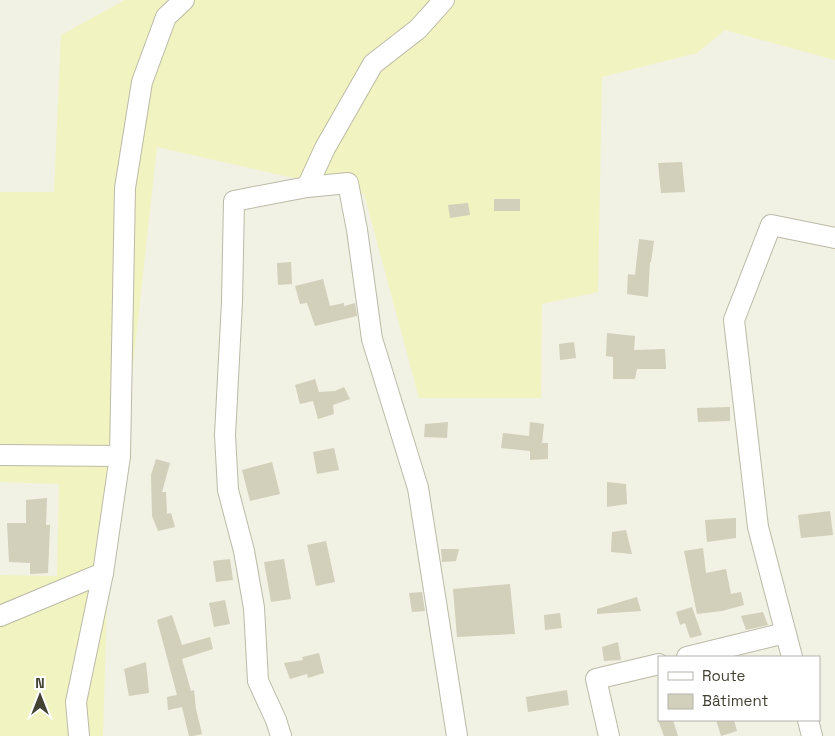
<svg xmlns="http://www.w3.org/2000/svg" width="835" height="736" font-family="'Space Grotesk',sans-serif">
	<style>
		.sand { fill: #f1f4c1 }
		.building { fill: #d2cfba }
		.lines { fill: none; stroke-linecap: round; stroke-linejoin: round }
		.minor-casing { stroke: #bcbaa7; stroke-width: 22 }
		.minor { stroke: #fff; stroke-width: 20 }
	</style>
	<rect width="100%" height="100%" fill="#f1f1e4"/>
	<polygon class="sand" points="125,0 835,0 835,60 725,30 697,53 602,77 598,292 542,304 541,398 419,398 364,194 157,147 107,603 103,736 0,736 0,575 57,576 59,484 0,482 0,192 54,192 61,35"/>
	<g class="building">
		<polygon points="682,162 685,192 661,193 658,163"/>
		<rect x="494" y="199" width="26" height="12"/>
		<polygon points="468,203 470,215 450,218 448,205"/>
		<polygon points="639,239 654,241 651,262 650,262 648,297 627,294 628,274 635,275"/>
		<polygon points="291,262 292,284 278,285 277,263"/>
		<polygon points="323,279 330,306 344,303 344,306 355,303 357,316 315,326 307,303 300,304 295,286"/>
		<polygon points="607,333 635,336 634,350 665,349 666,369 637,369 635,379 613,379 613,357 606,356"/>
		<polygon points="574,342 576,358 560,360 559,344"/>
		<polygon points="315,379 319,392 335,391 344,387 350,399 333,405 334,414 318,419 313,401 300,404 295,385"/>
		<polygon points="730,407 730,421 698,422 697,408"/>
		<polygon points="448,422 447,438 424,437 425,424"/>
		<polygon points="530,422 544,424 542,443 548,443 548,459 530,460 530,451 501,448 503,433 529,436"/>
		<polygon points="334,448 339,470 317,474 313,452"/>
		<polygon points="156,459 170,463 162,492 166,492 167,514 171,513 175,527 158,531 152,516 151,475"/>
		<polygon points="272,462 280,494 250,501 242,470"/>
		<polygon points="607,482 626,484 627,504 607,507"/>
		<polygon points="47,498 46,525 50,525 48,573 30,574 30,563 9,562 7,523 26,523 26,500"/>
		<polygon points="830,511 833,535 801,538 798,515"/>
		<polygon points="736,518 736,538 707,542 705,520"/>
		<polygon points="626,530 632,554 611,552 612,532"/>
		<polygon points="326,541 335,582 316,586 307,545"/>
		<polygon points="703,548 706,573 726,569 731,594 741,592 744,605 722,611 697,614 684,551"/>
		<polygon points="441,549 459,549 456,561 442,562"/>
		<polygon points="230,559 233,580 216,582 213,561"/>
		<polygon points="284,559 291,599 271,602 264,562"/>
		<polygon points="510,584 515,634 457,637 453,589"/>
		<polygon points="422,592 425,611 412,612 409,593"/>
		<polygon points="637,597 641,611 597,614 597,609"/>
		<polygon points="225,600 230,624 214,627 209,603"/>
		<polygon points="692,607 702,635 690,638 685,623 680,625 676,612"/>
		<polygon points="763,612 768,625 746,630 741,616"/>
		<polygon points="560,613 562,628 545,630 544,615"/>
		<polygon points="172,615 182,645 210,637 213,649 182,659 191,691 194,690 196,709 202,734 193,736 189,736 182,707 168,710 167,697 177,695 157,620"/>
		<polygon points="618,642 621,660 604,661 602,647"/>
		<polygon points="319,653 324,673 308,678 307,674 290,679 284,663 303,660 302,657"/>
		<polygon points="146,662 149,693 129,696 124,669"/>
		<polygon points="567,690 569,705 528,712 526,697"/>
		<polygon points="658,720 673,720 678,736 664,736"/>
		<polygon points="716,720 734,720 737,731 721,736"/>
	</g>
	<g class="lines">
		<g class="minor-casing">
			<g id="minor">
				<polyline points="307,187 348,183 357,230 372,339 418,488 457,736"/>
				<polyline points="0,455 120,456"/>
				<polyline points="0,616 103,573"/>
				<polyline points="687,657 785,633"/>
				<polyline points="792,657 758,527 734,320 771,225 835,238"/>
				<polyline points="808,720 812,736"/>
				<polyline points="79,736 76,702 103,573 120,456 125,188 142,82 166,17 184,0"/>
				<polyline points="281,736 276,720 258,681 254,608 244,551 228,490 225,435 232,302 234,201 307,187 325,148 373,64 418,29 444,0"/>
				<polyline points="609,736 596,679 659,664"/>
			</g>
		</g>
		<use href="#minor" class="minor"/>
	</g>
	<rect x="658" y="656" width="162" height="65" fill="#ffffff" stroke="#b4b3ae"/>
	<rect x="668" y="672" width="25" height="8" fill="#ffffff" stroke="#b4b3ae"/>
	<text x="702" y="681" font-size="15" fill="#434134">Route</text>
	<rect x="668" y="694" width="25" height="15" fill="#d2cfba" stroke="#b4b3ae"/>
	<text x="702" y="706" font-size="15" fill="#434134">Bâtiment</text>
	<g transform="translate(40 696)" stroke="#ffffff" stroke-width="4" paint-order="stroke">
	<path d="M0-4L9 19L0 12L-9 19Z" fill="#434134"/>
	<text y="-8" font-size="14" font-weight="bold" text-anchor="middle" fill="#434134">N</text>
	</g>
</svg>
